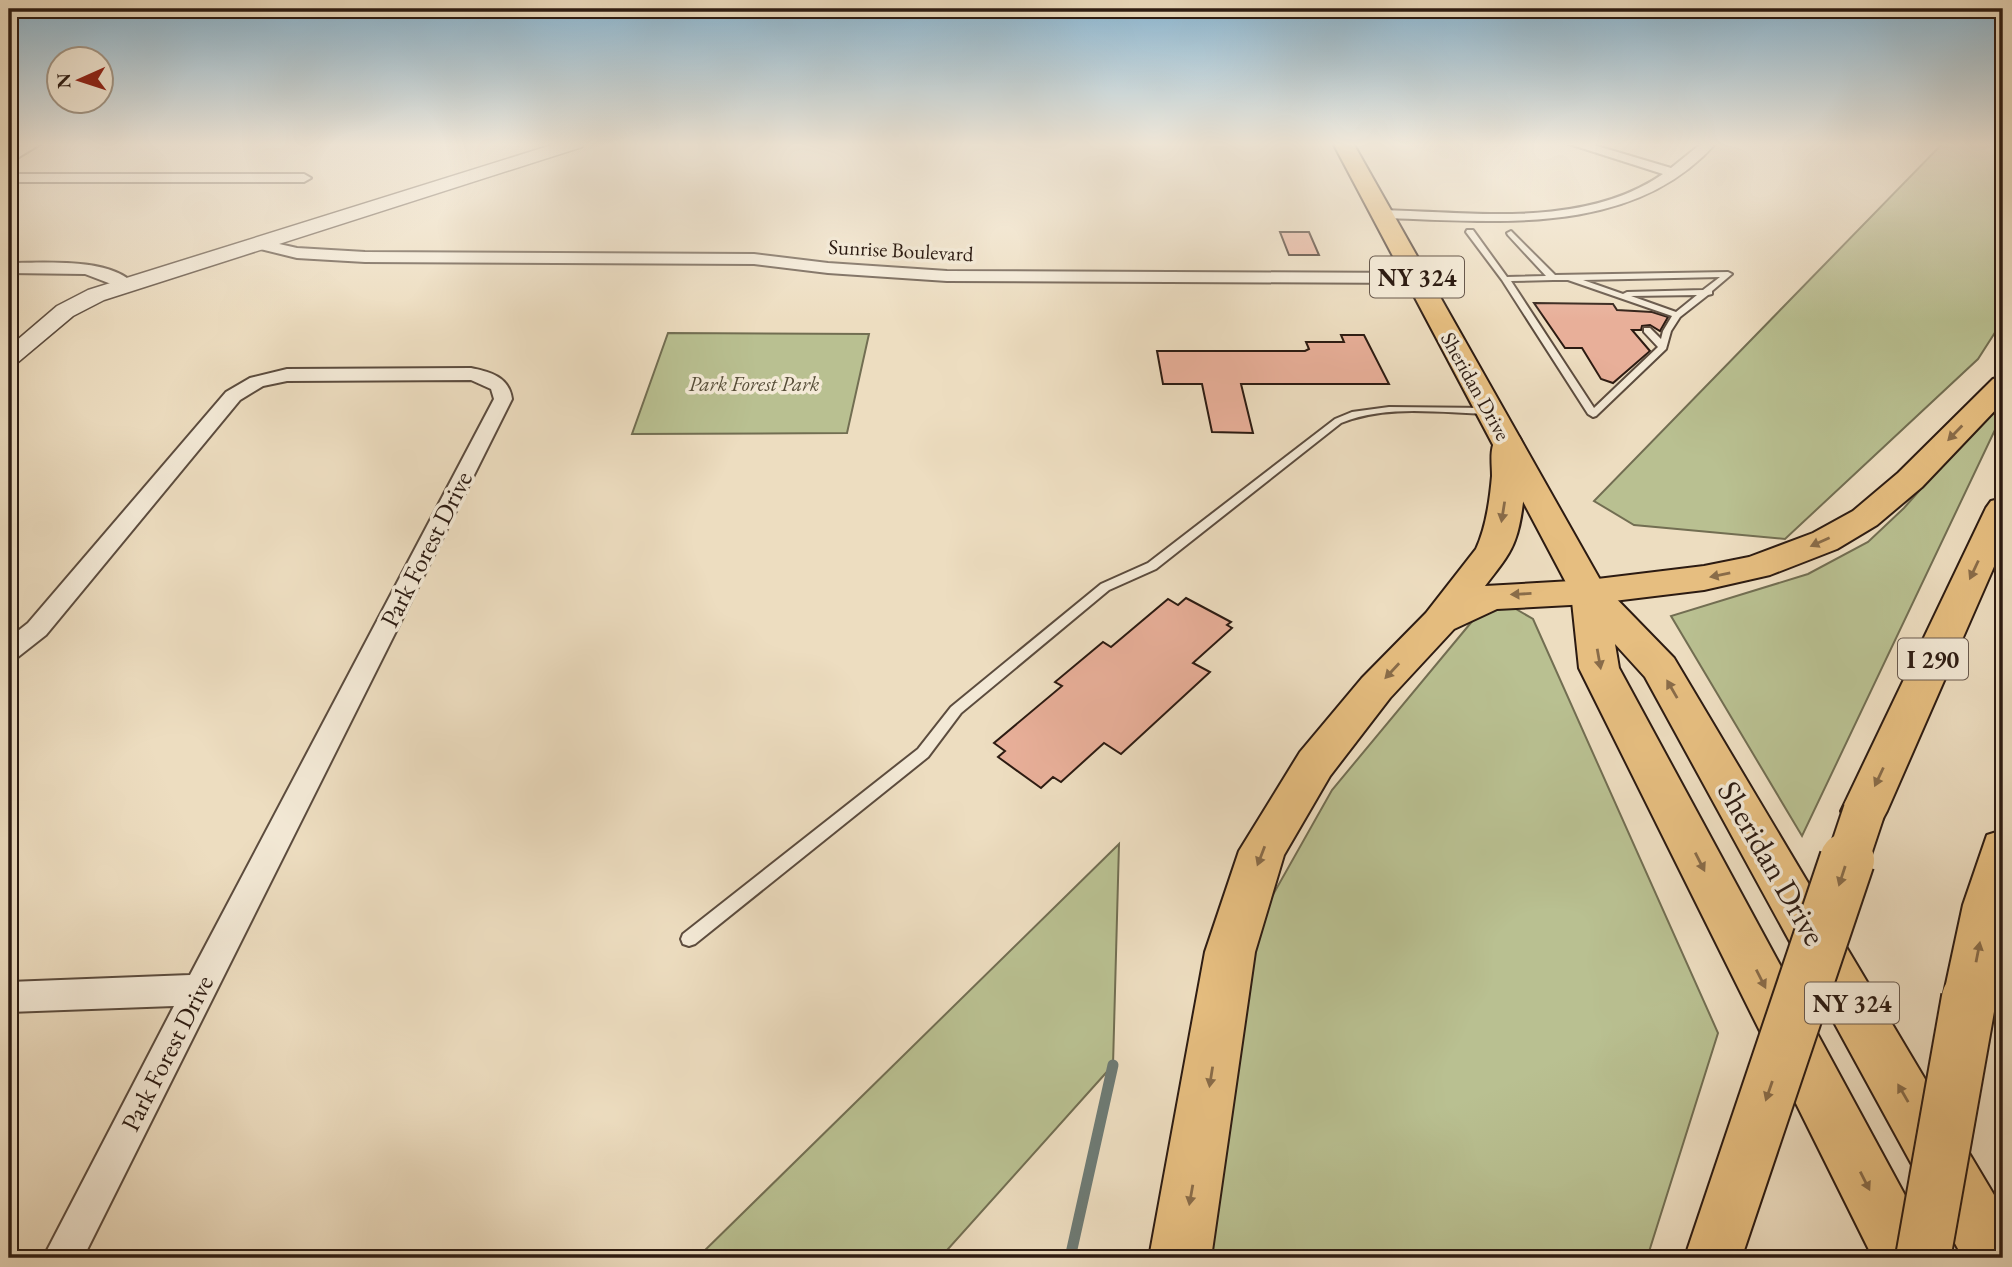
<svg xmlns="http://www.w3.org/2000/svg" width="2012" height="1267" font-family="'EB Garamond',serif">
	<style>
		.green { fill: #b9c091; stroke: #726e52; stroke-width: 2 }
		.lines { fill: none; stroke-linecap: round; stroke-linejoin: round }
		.stream { stroke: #6e7b75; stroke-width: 11 }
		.building { fill: #e8af99; stroke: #2c1b12; stroke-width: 2 }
		.service-casing { stroke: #5c4c3e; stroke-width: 4 }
		.minor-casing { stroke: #5c4c3e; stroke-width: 4 }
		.tertiary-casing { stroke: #5c4c3e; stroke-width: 3 }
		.primary-casing { stroke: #2c1b12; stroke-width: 4 }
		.motorway-casing { stroke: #2c1b12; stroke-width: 4 }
		.service { fill: #f3e9d6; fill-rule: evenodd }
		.minor { fill: #f3e9d6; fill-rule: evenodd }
		.tertiary { fill: #f3e9d6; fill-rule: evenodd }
		.primary { fill: #e6be80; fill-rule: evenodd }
		.motorway { fill: #e6be80; fill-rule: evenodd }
		.motorway-bridge-far1-casing { stroke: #2c1b12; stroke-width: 45; stroke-linecap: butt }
		.motorway-bridge-casing { stroke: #2c1b12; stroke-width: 58; stroke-linecap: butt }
		.motorway-bridge-far1 { stroke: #e6be80; stroke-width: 41 }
		.motorway-bridge { stroke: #e6be80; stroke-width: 54 }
		.oneway { fill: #896c49 }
		.labels { text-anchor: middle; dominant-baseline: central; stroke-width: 7; stroke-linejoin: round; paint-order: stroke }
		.far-street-label { font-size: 21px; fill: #2c1b12; stroke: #f3e9d6 }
		.far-park-label { font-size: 21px; font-style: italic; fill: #564d38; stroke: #f3e9d6 }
		.shield { fill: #f3e9d6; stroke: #68594d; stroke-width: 2 }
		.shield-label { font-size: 24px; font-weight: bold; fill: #2c1b12 }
		.street-label { font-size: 26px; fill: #2c1b12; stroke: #f3e9d6 }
		.near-street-label { font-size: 32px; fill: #2c1b12; stroke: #f3e9d6 }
	</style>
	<rect width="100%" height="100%" fill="#edddc0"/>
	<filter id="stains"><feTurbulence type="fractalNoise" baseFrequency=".00286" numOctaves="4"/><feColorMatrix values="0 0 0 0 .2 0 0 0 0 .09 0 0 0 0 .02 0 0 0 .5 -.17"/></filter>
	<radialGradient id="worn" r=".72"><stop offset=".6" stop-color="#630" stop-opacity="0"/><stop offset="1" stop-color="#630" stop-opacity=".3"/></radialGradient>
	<g class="green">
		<polygon points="1943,143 2003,143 2003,320 1978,359 1785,539 1634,525 1594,501"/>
		<polygon points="668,333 869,334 847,433 632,434"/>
		<polygon points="2003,401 2003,413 1802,836 1671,616 1808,574 1868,542 1904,508 1996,404"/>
		<polygon points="1509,605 1533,619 1718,1033 1647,1258 1202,1258 1227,1084 1261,916 1332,790 1479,613"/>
		<polygon points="1119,844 1113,1065 940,1258 697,1258"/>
	</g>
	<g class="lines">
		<polyline class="stream" points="1070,1258 1113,1065"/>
	</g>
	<g class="building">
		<polygon points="1280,232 1309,232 1319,255 1289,255"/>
		<polygon points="1534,303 1613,304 1617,310 1652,312 1668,317 1660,331 1650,325 1642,326 1641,330 1632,330 1650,351 1613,383 1601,379 1582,348 1565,348"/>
		<polygon points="1341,335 1364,335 1389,384 1241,384 1253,433 1212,432 1202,384 1163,384 1157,351 1305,351 1309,349 1306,342 1344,342"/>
		<polygon points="1186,598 1231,622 1227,625 1232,628 1193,663 1210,672 1121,754 1104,743 1061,782 1053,777 1041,788 998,757 1005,751 994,743 1062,686 1055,682 1103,642 1111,647 1168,599 1178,605"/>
	</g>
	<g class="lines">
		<g class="service-casing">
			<g id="service">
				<path d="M1467,230H1473L1507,277L1546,276L1508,235L1507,233L1511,231L1555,275L1728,272L1732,274L1712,291V294L1708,295L1680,317L1671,331L1666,349L1596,416L1593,417L1588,414L1502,280L1466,232ZM1720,277L1703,290L1627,292L1623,294L1583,280ZM1553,280H1568L1672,316L1663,331L1661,339L1650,328H1644V332L1658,347L1594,408L1511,281ZM1697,295L1676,312L1631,296Z"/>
				<path d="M1389,407L1489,408L1494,411L1489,414C1441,413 1387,404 1341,423L1156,569L1109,590L961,713L928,757L695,944L689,946L683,944L681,939L683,934L918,749L951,707L1101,584L1148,563L1335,419L1352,412Z"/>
			</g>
		</g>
		<g class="minor-casing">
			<g id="minor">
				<polygon points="26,143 42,143 9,163 9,154"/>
				<path d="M1566,143H1587L1671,168L1702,143H1716C1632,238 1496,221 1382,218L1375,214L1382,210C1473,212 1583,229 1663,174Z"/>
				<polygon points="9,174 304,174 311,178 304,182 9,182"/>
				<polygon points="257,239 297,248 365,252 754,254 828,263 947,271 1417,273 1425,278 1417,283 947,281 828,273 754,264 365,262 297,258 252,247 249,244"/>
				<path d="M9,263C43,263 111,257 135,285L127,290L85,274L9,273Z"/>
				<path d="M471,368C491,372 509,377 512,399L83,1258H43L174,1006L9,1012V982L190,975L494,399L491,389L471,380L287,381L263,386L240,400L46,635L18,657L9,660V638L28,623L226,392L250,378L287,369Z"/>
			</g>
		</g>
		<g class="tertiary-casing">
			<polygon id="tertiary" points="558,143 584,143 582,147 104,300 73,316 17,363 9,365 9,347 57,306 88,290"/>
		</g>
		<g class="primary-casing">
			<polygon id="primary" points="1333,143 1353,143 1603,585 1674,658 2003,1210 2003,1258 1963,1258 1645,677 1615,644 1619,668 1927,1236 1936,1258 1873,1258 1579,668 1571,592"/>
		</g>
		<g class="motorway-casing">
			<g id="motorway">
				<path d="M2003,376V402L1922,487L1877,525L1837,549L1770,575L1704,590L1589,604L1497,609L1454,629L1390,698L1330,776L1284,855L1255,952L1211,1258H1149L1205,952L1239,851L1300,752L1362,678L1426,613L1476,549C1486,528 1490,499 1492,476C1492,463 1489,448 1497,437L1508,435L1519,437C1531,454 1523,520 1515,540C1509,557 1496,571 1485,586L1589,580L1704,566L1749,557L1813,533L1853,511L1898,473L1993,379Z"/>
				<polygon points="2003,498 2003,546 1887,811 1880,824 1864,829 1848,824 1841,811 1986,508 1991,501"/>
				<path d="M2003,830C2006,885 2010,965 1987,1015L1969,1022L1951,1015L1943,998L1963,905L1987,835Z"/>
			</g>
		</g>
		<use href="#service" class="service"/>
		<use href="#minor" class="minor"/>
		<use href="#tertiary" class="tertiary"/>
		<use href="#primary" class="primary"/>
		<use href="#motorway" class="motorway"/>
		<g class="motorway-bridge-far1-casing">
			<polyline id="motorway-bridge-far1" points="1847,862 1864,811"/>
		</g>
		<g class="motorway-bridge-casing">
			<g id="motorway-bridge">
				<polyline points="1713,1258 1847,860"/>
				<polyline points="1923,1258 1969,998"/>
			</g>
		</g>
		<use href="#motorway-bridge-far1" class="motorway-bridge-far1"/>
		<use href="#motorway-bridge" class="motorway-bridge"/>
	</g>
	<defs><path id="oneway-solid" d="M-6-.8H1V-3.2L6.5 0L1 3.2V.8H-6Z" transform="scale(1.75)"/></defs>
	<g class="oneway">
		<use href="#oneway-solid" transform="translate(1955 433) rotate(134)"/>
		<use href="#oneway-solid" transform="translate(1503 512) rotate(99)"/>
		<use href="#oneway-solid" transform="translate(1820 542) rotate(156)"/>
		<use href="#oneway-solid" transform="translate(1974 570) rotate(115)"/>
		<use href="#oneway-solid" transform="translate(1720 575) rotate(168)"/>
		<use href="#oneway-solid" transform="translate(1521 594) rotate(177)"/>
		<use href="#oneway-solid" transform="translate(1599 659) rotate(80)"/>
		<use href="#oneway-solid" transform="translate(1392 671) rotate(133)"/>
		<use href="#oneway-solid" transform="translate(1672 689) rotate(-120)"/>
		<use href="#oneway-solid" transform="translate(1879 777) rotate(115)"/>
		<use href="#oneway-solid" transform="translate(1261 856) rotate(111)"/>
		<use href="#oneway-solid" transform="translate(1700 862) rotate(63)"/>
		<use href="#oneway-solid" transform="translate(1842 876) rotate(108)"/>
		<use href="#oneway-solid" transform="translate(1978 952) rotate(-79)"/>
		<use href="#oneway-solid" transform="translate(1761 979) rotate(63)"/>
		<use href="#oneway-solid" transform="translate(1211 1077) rotate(99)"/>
		<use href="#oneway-solid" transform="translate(1769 1091) rotate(109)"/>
		<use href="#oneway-solid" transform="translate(1903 1093) rotate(-120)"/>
		<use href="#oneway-solid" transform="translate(1865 1181) rotate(63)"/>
		<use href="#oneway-solid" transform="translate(1191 1195) rotate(100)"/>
	</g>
	<linearGradient id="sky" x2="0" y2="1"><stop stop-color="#89b7d4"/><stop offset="0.45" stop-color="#f7f0e3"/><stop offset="1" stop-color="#f7f0e3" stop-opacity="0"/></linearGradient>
	<rect width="2012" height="321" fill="url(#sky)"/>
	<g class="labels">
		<g class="far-street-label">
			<text transform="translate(901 250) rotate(3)">Sunrise Boulevard</text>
			<text transform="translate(1476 386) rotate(61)">Sheridan Drive</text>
		</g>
		<g class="far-park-label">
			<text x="754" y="383">Park Forest Park</text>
		</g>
		<g class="shield">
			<rect x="1370" y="256.5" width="94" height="41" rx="5"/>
			<rect x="1898" y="638.5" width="70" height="41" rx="5"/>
			<rect x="1805" y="982.5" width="94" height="41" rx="5"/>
		</g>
		<g class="shield-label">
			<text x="1417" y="277">NY 324</text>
			<text x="1933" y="659">I 290</text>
			<text x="1852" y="1003">NY 324</text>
		</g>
		<g class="street-label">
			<text transform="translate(426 549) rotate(-63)">Park Forest Drive</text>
			<text transform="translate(167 1053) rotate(-63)">Park Forest Drive</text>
		</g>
		<g class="near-street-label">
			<text transform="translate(1772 863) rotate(60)">Sheridan Drive</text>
		</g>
	</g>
	<rect width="2012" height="1267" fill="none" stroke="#edddc0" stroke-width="35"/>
	<rect x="10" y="10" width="1991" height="1246" fill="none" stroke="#2c1b12" stroke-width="3.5"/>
	<rect x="18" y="18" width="1977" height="1232" fill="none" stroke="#2c1b12" stroke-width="2"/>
	<g transform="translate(80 80) rotate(267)"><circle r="33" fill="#f3e9d6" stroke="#a39788" stroke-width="2"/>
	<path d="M0-5L12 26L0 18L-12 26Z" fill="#8f2418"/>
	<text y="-10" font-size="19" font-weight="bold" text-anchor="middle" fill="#2c1b12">N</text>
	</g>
	<rect width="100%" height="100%" filter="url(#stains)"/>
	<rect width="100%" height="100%" fill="url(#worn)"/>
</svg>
